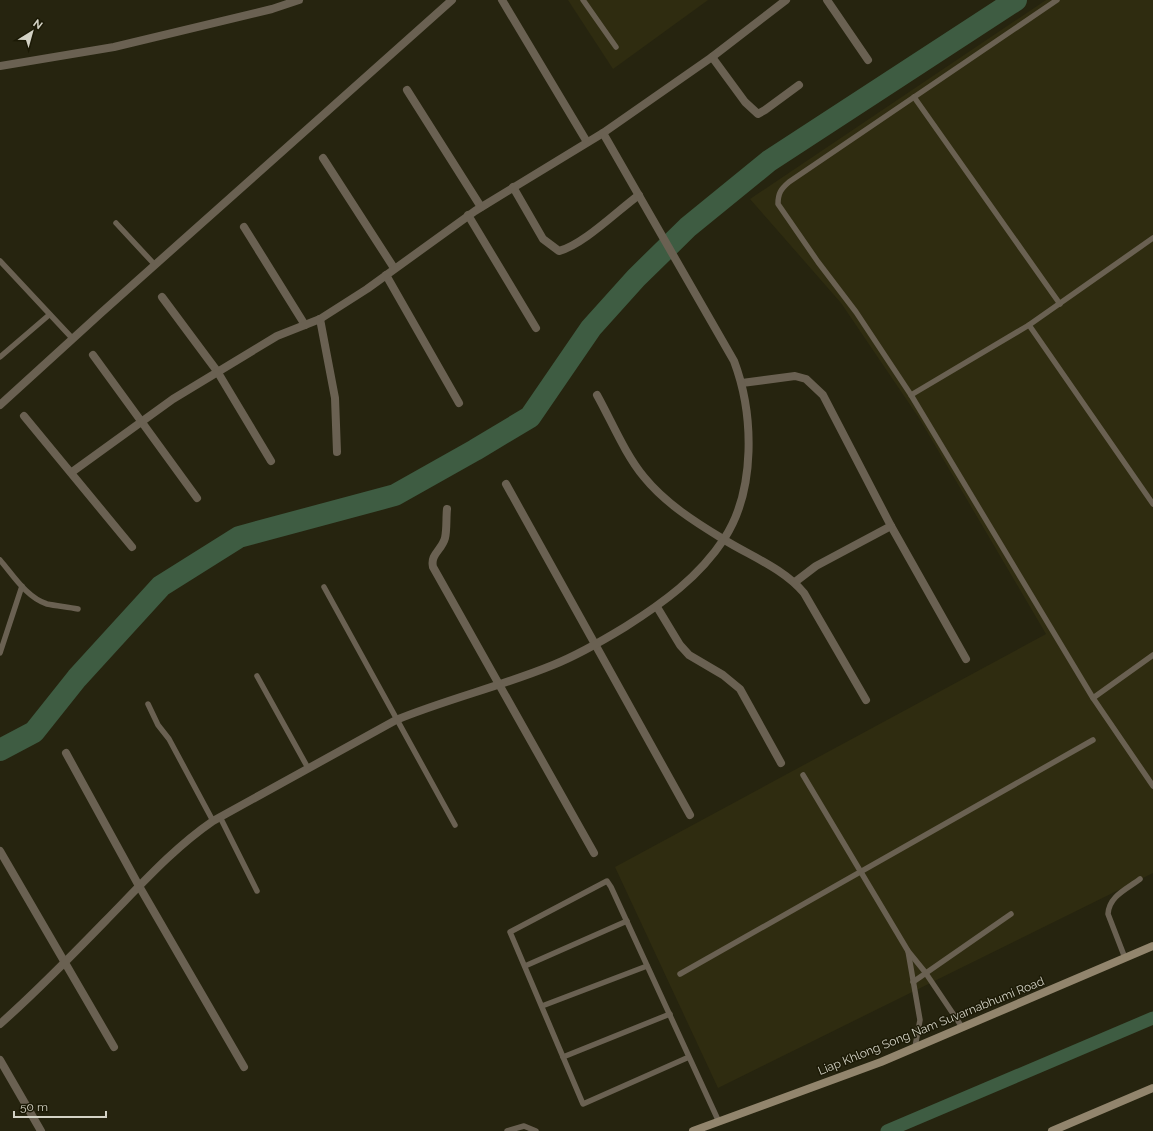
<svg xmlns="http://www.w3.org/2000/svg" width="1153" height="1131" font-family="Raleway,sans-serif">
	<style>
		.built { fill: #2f2c10 }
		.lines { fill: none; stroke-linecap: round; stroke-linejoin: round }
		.canal { stroke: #3e5c42; stroke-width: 13 }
		.river { stroke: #3e5c42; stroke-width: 22 }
		.lane { stroke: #6a6152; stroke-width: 5.5 }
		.street { stroke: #6a6152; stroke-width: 8 }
		.secondary { stroke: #92856d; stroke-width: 8 }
		.labels { text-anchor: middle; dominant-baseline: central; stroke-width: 3; stroke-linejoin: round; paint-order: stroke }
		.street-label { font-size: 12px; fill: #d3d2c5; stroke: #1c1a06 }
	</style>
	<rect width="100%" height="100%" fill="#26240f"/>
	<g class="built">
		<polygon points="568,0 708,0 613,69"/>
		<polygon points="1046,0 1153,0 1153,873 718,1088 615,867 1046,634 919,418 841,303 750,199"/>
	</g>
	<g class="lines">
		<polyline class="canal" points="887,1131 1153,1018"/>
		<polyline class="river" points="0,750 34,732 77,678 161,586 239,537 395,495 475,450 530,417 591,328 636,278 688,227 769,161 1016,0"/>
		<g class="lane">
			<polyline points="583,0 616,47"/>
			<path d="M1057,0L789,182C781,189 778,193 778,204L818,262L856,312L911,395L1093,698L1153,786"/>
			<polyline points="914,97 1060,304"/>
			<polyline points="116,223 155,265"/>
			<polyline points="0,261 72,338"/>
			<polyline points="1029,325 1153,504"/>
			<polyline points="0,357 49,315"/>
			<polyline points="911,395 1029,325 1153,238"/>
			<path d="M0,560C13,575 27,598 47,604C57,606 68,607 78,609"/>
			<polyline points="324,587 455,825"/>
			<polyline points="0,653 22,586"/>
			<polyline points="257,676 308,768"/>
			<polyline points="1093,698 1153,655"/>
			<polyline points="148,704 158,725 169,739 213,821"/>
			<polyline points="803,775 908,951 925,972 962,1027"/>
			<polyline points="220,817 257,891"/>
			<polyline points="908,951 920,1020 915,1047"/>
			<path d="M1125,958L1108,914C1109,896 1127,889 1140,879"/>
			<polyline points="525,966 627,921"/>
			<polyline points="680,974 1093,740"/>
			<polyline points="913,982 1011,914"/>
			<polyline points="542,1006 647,966"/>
			<polyline points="563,1057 670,1014"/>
			<polyline points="689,1057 583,1104 510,932 607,881 611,887 719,1122"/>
			<polyline points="507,1131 524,1126 536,1131"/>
		</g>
		<g class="street">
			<polyline points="502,0 587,142"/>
			<polyline points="827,0 868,60"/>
			<polyline points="712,57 745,102 758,114 765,110 799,85"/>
			<polyline points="0,66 114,47 272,9 299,0"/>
			<polyline points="407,90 481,207"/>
			<polyline points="323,158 394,268"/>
			<path d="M513,187L543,239L559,251C583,245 617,211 639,195"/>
			<polyline points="468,215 536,328"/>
			<polyline points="244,227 305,325"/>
			<polyline points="386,275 459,403"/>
			<polyline points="162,297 217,371 271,461"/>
			<polyline points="320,319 335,398 337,452"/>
			<polyline points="93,355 197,498"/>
			<polyline points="742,383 795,376 806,379 823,395 891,526 966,659"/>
			<path d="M597,395C612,422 625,454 644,477C665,503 695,522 723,539C750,556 783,568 804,593L866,700"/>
			<polyline points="0,405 101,313 452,0"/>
			<polyline points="24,416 132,547"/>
			<polyline points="72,472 173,399 277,336 320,319 367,289 475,211 603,133 712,57 786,0"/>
			<polyline points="506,484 690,815"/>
			<path d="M447,509C446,518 447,529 445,538C442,550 430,554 433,567L594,853"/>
			<polyline points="795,582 816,566 891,526"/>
			<polyline points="657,607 680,645 689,655 723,675 740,689 781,763"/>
			<polyline points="66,753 139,886 244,1067"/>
			<polyline points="0,851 114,1047"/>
			<path d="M0,1024C42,987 80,947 119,907C149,876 178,845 213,821L396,720C447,699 502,686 553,665C578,655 602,641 625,627C663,603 699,577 724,539C756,490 754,414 734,361L603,133"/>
			<polyline points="0,1060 41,1131"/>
		</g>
		<g class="secondary">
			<polyline points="693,1131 881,1062 1153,946"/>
			<polyline points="1052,1131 1153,1088"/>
		</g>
	</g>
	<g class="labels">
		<g class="street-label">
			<text transform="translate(931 1026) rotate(-22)">Liap Khlong Song Nam Suvarnabhumi Road</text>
		</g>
	</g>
	<g transform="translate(32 32) rotate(37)" stroke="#1c1a06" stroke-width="3" paint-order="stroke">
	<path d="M0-3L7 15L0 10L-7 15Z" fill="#d3d2c5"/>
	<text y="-6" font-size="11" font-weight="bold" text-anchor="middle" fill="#d3d2c5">N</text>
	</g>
	<path d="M14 1111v6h92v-6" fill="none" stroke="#d3d2c5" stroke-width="2"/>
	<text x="20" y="1111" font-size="12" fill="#d3d2c5" stroke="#1c1a06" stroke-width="3" paint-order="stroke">50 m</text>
</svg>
